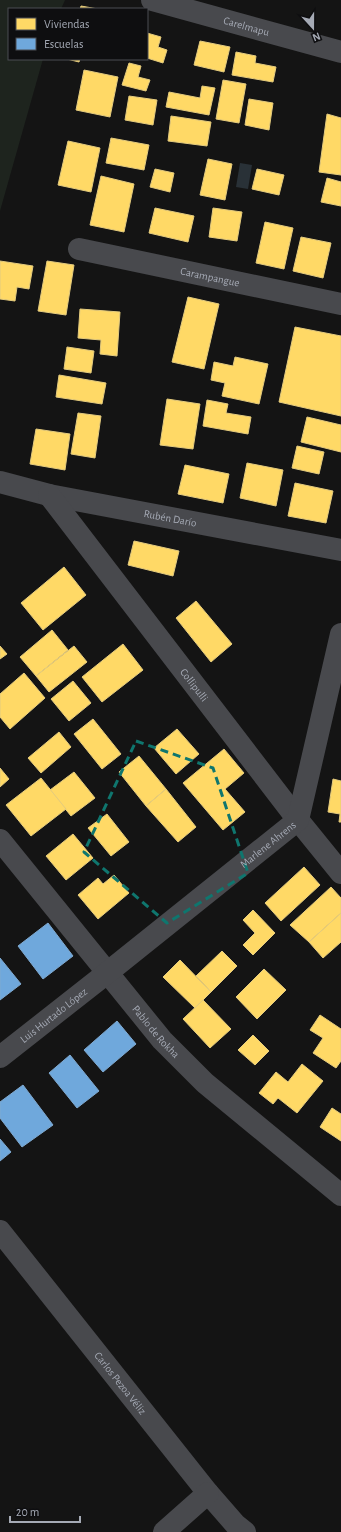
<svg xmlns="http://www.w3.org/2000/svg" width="341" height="1532" font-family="'Alegreya Sans',sans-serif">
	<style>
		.green { fill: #1e241e }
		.water { fill: #293137 }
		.homes { fill: #ffd966; stroke: #e4cb7e }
		.schools { fill: #6fa8dc; stroke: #7fa9d0 }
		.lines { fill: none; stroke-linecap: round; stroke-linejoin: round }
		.minor { stroke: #48494d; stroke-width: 22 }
		.marked { fill: none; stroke: #0f766e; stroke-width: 3; stroke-dasharray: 8 5; stroke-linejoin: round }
		.labels { text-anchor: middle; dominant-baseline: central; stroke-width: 4; stroke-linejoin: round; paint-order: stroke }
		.street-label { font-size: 11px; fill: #a5aab5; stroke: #0e0e10 }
	</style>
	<rect width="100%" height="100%" fill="#141414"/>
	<polygon class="green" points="0,0 65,0 61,9 9,9 9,59 43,59 0,211"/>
	<polygon class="water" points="240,163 252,165 248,189 236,187"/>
	<g class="homes">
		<polygon points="81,6 98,9 80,9"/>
		<polygon points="147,33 161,37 158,47 167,50 163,63 147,58"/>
		<polygon points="200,41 230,47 224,72 194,65"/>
		<polygon points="236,52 256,56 255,63 276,67 273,82 232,75"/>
		<polygon points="67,59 80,59 79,62"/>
		<polygon points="129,63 141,66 138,77 150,80 146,91 122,85"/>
		<polygon points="84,70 118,77 110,117 76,110"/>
		<polygon points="223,80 246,84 239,123 216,119"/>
		<polygon points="202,86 215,88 209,115 166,107 169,92 200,98"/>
		<polygon points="129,96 157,100 153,125 125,120"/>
		<polygon points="249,99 273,103 269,130 245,125"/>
		<polygon points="327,114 341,118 341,175 319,172"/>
		<polygon points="171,116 211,122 207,146 168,141"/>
		<polygon points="111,138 149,145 144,170 106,163"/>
		<polygon points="68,141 100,148 91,192 58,185"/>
		<polygon points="208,159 232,164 225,200 200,195"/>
		<polygon points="155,169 174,173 170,192 150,187"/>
		<polygon points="257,169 284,175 279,195 252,189"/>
		<polygon points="101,176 134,184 124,232 90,225"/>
		<polygon points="327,178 341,182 341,206 321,202"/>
		<polygon points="155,208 194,216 188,242 149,233"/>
		<polygon points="213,208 242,212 237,241 209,237"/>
		<polygon points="265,222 293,228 284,269 256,263"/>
		<polygon points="301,237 331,243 323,278 293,271"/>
		<polygon points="0,261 33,266 29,289 17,287 15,301 0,299"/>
		<polygon points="47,261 74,265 66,315 38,311"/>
		<polygon points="188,297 219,304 204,369 172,362"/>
		<polygon points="80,309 120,312 117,356 100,354 101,340 78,338"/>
		<polygon points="295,327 341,336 341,416 279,402"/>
		<polygon points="67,347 94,351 91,373 64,369"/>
		<polygon points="235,357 268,364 259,404 222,396 225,383 211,380 214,362 233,366"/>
		<polygon points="59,375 106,383 102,404 56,397"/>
		<polygon points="167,399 200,404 193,449 160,445"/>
		<polygon points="207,400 228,404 226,413 251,417 248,434 203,426"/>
		<polygon points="78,413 101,416 95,458 71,454"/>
		<polygon points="307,417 341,425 341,452 301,442"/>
		<polygon points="36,429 70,434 65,470 30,464"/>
		<polygon points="297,446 324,452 319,474 292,468"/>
		<polygon points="247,463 283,470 276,506 240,498"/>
		<polygon points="185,465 229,474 223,503 178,494"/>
		<polygon points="295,483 333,491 326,523 288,516"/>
		<polygon points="134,541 179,551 173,576 128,565"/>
		<polygon points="64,567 86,595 43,630 21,603"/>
		<polygon points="196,601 232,644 211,662 176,618"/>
		<polygon points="52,630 68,650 36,676 20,657"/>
		<polygon points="123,644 143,670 102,702 82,677"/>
		<polygon points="0,646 7,654 0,659"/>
		<polygon points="74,646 87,662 49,692 36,676"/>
		<polygon points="24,673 45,698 10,729 0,717 0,694"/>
		<polygon points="73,681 91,703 69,721 51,699"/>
		<polygon points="93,719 121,754 102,769 74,734"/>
		<polygon points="177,729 199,754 176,774 154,748"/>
		<polygon points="59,732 71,747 41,773 28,758"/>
		<polygon points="224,749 244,773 225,789 245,812 223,830 183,783"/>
		<polygon points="139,756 166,789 146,806 119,772"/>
		<polygon points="0,768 9,779 0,787"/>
		<polygon points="74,772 95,798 71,816 50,790"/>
		<polygon points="41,778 66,809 31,836 6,805"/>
		<polygon points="333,779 341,781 341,822 339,822 340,814 328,812"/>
		<polygon points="166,789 196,827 178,842 146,806"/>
		<polygon points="107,814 129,842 111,856 88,828"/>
		<polygon points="73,834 93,858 66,880 46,856"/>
		<polygon points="304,867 320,885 281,921 265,903"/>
		<polygon points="114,875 129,893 98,919 78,895 98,878 103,884"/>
		<polygon points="331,887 341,898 341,913 309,942 290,925"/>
		<polygon points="253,910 275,933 253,955 243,945 255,933 243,920"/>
		<polygon points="341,913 341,942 323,958 309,942"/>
		<polygon points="222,951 237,966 211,992 196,976"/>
		<polygon points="180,960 211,992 195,1008 163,977"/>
		<polygon points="264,969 286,990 257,1019 236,997"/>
		<polygon points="203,1000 231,1029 210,1048 183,1019"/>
		<polygon points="320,1015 341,1029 341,1061 336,1068 313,1053 323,1038 310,1030"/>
		<polygon points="253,1035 269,1051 255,1065 238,1050"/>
		<polygon points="302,1064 323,1081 297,1113 278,1098 273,1104 259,1093 276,1072 288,1082"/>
		<polygon points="332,1108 341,1114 341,1141 320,1127"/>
	</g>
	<g class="schools">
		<polygon points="48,923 73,956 43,979 18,946"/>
		<polygon points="0,958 21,984 0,1000"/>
		<polygon points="117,1021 136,1044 103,1072 84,1050"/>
		<polygon points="70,1055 99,1091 77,1108 49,1073"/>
		<polygon points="23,1085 53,1125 22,1147 0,1118 0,1102"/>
		<polygon points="0,1139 11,1152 0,1161"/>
	</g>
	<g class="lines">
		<g class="minor">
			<path id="s1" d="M152,0L341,52"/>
			<path id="s2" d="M79,249L341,304"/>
			<path id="s3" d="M0,482L49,495L341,550"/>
			<path id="s4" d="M49,495L298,820L341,873"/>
			<path id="s5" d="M0,840L162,1040L205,1083L341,1195"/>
			<path id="s6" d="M0,1057L107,973L298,820L341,634"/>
			<path id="s7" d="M0,1231L208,1493L235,1524L245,1532"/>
			<polyline points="164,1532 208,1493"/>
		</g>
	</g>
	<path class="marked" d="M136,741L213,768L248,873L167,923L84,852Z"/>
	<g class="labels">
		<g class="street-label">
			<text stroke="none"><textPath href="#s1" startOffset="98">Carelmapu</textPath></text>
			<text stroke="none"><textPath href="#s2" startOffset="134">Carampangue</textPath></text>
			<text stroke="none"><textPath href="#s3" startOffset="174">Rubén Darío</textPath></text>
			<text stroke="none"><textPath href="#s4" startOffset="239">Collipulli</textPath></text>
			<text stroke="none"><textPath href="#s6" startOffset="342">Marlene Ahrens</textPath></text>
			<text stroke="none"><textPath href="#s6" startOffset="68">Luis Hurtado López</textPath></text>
			<text stroke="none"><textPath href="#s5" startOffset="247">Pablo de Rokha</textPath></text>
			<text stroke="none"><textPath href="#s7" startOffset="194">Carlos Pezoa Véliz</textPath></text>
		</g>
	</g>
	<rect x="8" y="8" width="140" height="52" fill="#0e0e10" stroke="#4a4c52"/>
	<rect x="16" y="18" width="20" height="12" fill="#ffd966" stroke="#4a4c52"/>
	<text x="44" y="28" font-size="12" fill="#a5aab5">Viviendas</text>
	<rect x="16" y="38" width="20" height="12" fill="#6fa8dc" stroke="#4a4c52"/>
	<text x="44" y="48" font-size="12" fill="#a5aab5">Escuelas</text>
	<g transform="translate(313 28) rotate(159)" stroke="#0e0e10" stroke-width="3" paint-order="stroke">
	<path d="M0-3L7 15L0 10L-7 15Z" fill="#a5aab5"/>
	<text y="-6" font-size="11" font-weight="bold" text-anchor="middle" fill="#a5aab5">N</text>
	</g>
	<path d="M10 1516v6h70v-6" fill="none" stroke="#a5aab5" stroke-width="2"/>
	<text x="16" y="1516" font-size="12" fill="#a5aab5" stroke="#0e0e10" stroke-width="3" paint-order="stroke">20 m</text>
</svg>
